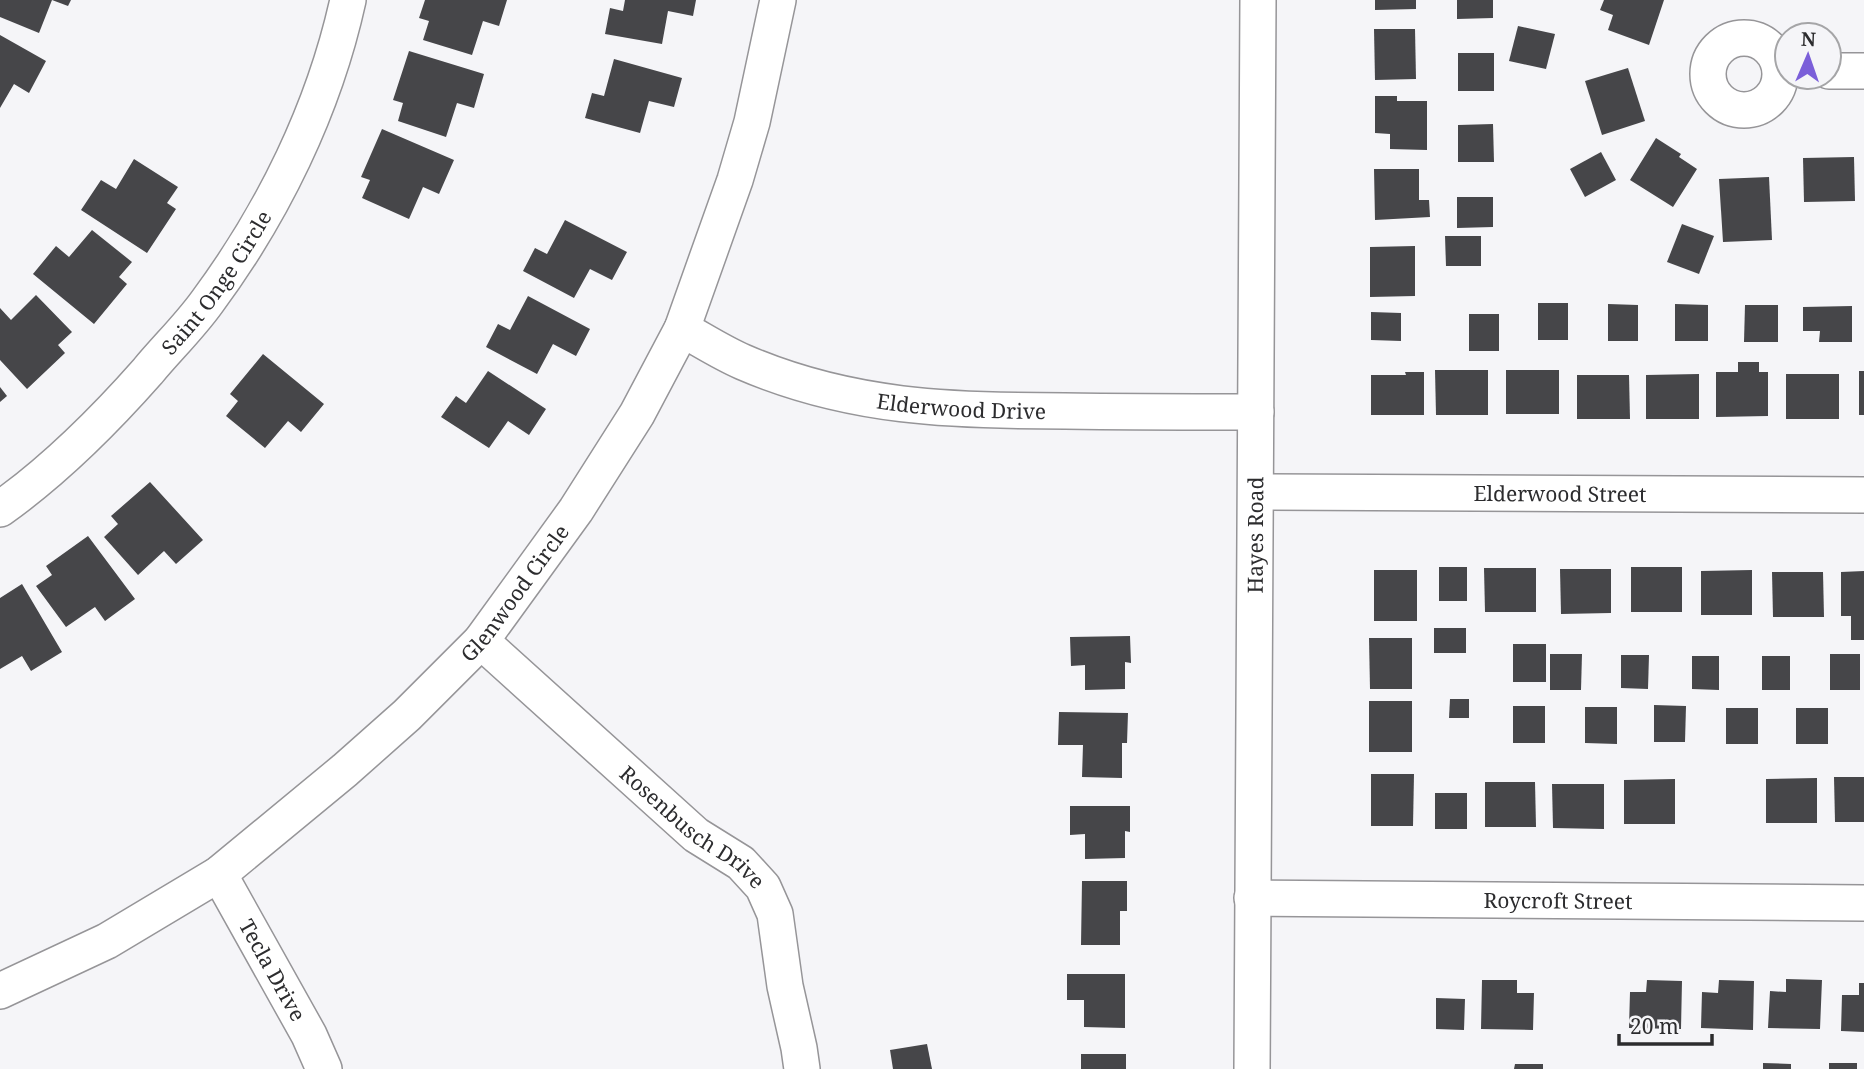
<svg xmlns="http://www.w3.org/2000/svg" width="1864" height="1069" font-family="'Noto Serif',serif">
	<style>
		.building { fill: #464649 }
		.lines { fill: none; stroke-linecap: round; stroke-linejoin: round }
		.minor-casing { stroke: #969598; stroke-width: 38 }
		.minor { stroke: #fff; stroke-width: 35 }
		.labels { text-anchor: middle; dominant-baseline: central; stroke-width: 7; stroke-linejoin: round; paint-order: stroke }
		.street-label { font-size: 21px; fill: #2c2c2e; stroke: #f5f5f8 }
	</style>
	<rect width="100%" height="100%" fill="#f5f5f8"/>
	<g class="building">
		<polygon points="0,0 52,0 39,33 0,17"/>
		<polygon points="52,0 71,0 68,6"/>
		<polygon points="425,0 507,0 499,26 483,21 472,55 423,40 429,21 419,18"/>
		<polygon points="625,0 696,0 693,16 668,11 662,44 605,34 610,8 623,11"/>
		<polygon points="1375,0 1416,0 1416,9 1375,10"/>
		<polygon points="1457,0 1493,0 1493,18 1457,19"/>
		<polygon points="1604,0 1664,0 1649,45 1608,30 1613,15 1600,10"/>
		<polygon points="1518,26 1555,34 1546,69 1509,61"/>
		<polygon points="1374,29 1415,29 1416,79 1375,80"/>
		<polygon points="0,35 46,61 29,93 14,84 0,108"/>
		<polygon points="409,51 484,74 474,108 457,103 446,137 398,121 403,103 393,100"/>
		<rect x="1458" y="53" width="36" height="38"/>
		<polygon points="614,59 682,78 674,107 649,101 640,133 585,118 592,93 604,96"/>
		<polygon points="1628,68 1645,121 1602,135 1585,81"/>
		<polygon points="1375,96 1397,96 1397,101 1427,101 1427,150 1390,149 1390,134 1375,133"/>
		<polygon points="1493,124 1494,162 1458,162 1458,125"/>
		<polygon points="382,129 454,160 439,194 423,187 409,219 362,198 370,180 361,177"/>
		<polygon points="1656,138 1681,154 1679,157 1697,169 1673,207 1630,180"/>
		<polygon points="1601,152 1616,180 1585,197 1570,169"/>
		<polygon points="1854,157 1855,201 1804,202 1803,158"/>
		<polygon points="134,159 178,187 167,203 176,209 147,253 81,210 101,180 116,189"/>
		<polygon points="1374,169 1419,169 1419,200 1429,200 1430,217 1375,220"/>
		<polygon points="1769,177 1772,240 1723,242 1719,179"/>
		<polygon points="1457,197 1493,197 1493,227 1457,228"/>
		<polygon points="565,220 627,252 612,280 590,269 574,298 523,271 535,248 547,254"/>
		<polygon points="1682,224 1714,236 1699,274 1667,262"/>
		<polygon points="92,230 132,262 119,277 127,284 94,324 33,274 56,246 69,257"/>
		<polygon points="1445,236 1481,236 1481,266 1446,266"/>
		<polygon points="1415,246 1415,296 1370,297 1370,247"/>
		<polygon points="36,295 72,332 58,345 65,353 27,389 0,360 0,308 11,320"/>
		<polygon points="528,296 590,329 576,356 553,344 537,374 486,347 498,324 510,330"/>
		<rect x="1538" y="303" width="30" height="37"/>
		<polygon points="1608,304 1638,305 1638,341 1608,341"/>
		<polygon points="1675,304 1708,305 1708,341 1675,341"/>
		<polygon points="1745,305 1778,305 1778,342 1744,342"/>
		<polygon points="1852,306 1852,342 1819,342 1820,331 1803,331 1803,307"/>
		<polygon points="1371,312 1401,313 1401,341 1371,340"/>
		<rect x="1469" y="314" width="30" height="37"/>
		<polygon points="263,354 324,404 301,432 288,421 265,448 226,416 238,401 230,394"/>
		<polygon points="1738,362 1759,362 1759,372 1768,372 1768,416 1716,417 1716,372 1738,372"/>
		<polygon points="1435,370 1488,370 1488,415 1436,415"/>
		<rect x="1506" y="370" width="53" height="44"/>
		<polygon points="488,371 546,409 529,435 508,421 489,448 441,417 456,396 466,403"/>
		<rect x="1859" y="371" width="5" height="44"/>
		<polygon points="1405,372 1424,372 1424,415 1371,415 1371,375 1406,375"/>
		<polygon points="1699,374 1699,419 1646,419 1646,375"/>
		<rect x="1786" y="374" width="53" height="45"/>
		<polygon points="1577,375 1629,375 1630,419 1577,419"/>
		<polygon points="0,387 7,396 0,402"/>
		<polygon points="150,482 203,540 176,564 164,551 138,575 104,537 118,524 111,516"/>
		<polygon points="88,536 135,599 105,621 95,607 66,627 36,586 52,575 46,566"/>
		<rect x="1439" y="567" width="28" height="34"/>
		<rect x="1631" y="567" width="51" height="45"/>
		<polygon points="1484,568 1536,568 1536,612 1485,612"/>
		<polygon points="1560,569 1611,569 1611,613 1561,614"/>
		<rect x="1374" y="570" width="43" height="51"/>
		<polygon points="1752,570 1752,615 1701,615 1701,571"/>
		<polygon points="1864,571 1864,640 1851,640 1851,616 1841,616 1841,572"/>
		<polygon points="1772,572 1823,572 1824,617 1773,617"/>
		<polygon points="22,584 62,652 31,671 22,656 0,669 0,598"/>
		<rect x="1434" y="628" width="32" height="25"/>
		<polygon points="1130,636 1131,663 1125,662 1125,689 1085,690 1085,665 1071,666 1070,637"/>
		<polygon points="1369,638 1412,638 1412,689 1370,689"/>
		<rect x="1513" y="644" width="33" height="38"/>
		<polygon points="1550,654 1582,654 1581,690 1550,690"/>
		<rect x="1830" y="654" width="30" height="36"/>
		<polygon points="1621,655 1649,655 1648,689 1621,688"/>
		<polygon points="1692,656 1719,656 1719,690 1692,689"/>
		<rect x="1762" y="656" width="28" height="34"/>
		<polygon points="1450,699 1469,699 1469,718 1449,718"/>
		<rect x="1369" y="701" width="43" height="51"/>
		<polygon points="1654,705 1686,706 1685,742 1654,742"/>
		<rect x="1513" y="706" width="32" height="37"/>
		<polygon points="1585,707 1617,707 1617,744 1585,743"/>
		<rect x="1726" y="708" width="32" height="36"/>
		<rect x="1796" y="708" width="32" height="36"/>
		<polygon points="1059,712 1128,713 1127,743 1122,743 1122,778 1082,777 1083,745 1058,745"/>
		<polygon points="1371,774 1414,774 1413,826 1371,826"/>
		<polygon points="1834,777 1864,777 1864,822 1835,822"/>
		<polygon points="1817,778 1817,823 1766,823 1766,779"/>
		<polygon points="1675,779 1675,824 1624,824 1624,780"/>
		<polygon points="1485,782 1535,782 1536,827 1485,827"/>
		<polygon points="1552,784 1604,784 1604,829 1553,828"/>
		<rect x="1435" y="793" width="32" height="36"/>
		<polygon points="1070,806 1130,806 1130,832 1125,831 1125,858 1085,859 1085,834 1070,835"/>
		<polygon points="1082,881 1127,881 1127,911 1120,911 1120,945 1081,945"/>
		<polygon points="1067,974 1125,974 1125,1028 1084,1027 1084,1000 1067,1000"/>
		<polygon points="1786,979 1822,980 1820,1029 1768,1028 1770,991 1786,992"/>
		<polygon points="1482,980 1517,980 1517,993 1534,993 1533,1030 1481,1029"/>
		<polygon points="1647,980 1682,981 1681,1029 1629,1028 1630,992 1646,992"/>
		<polygon points="1719,980 1754,981 1753,1030 1701,1028 1702,992 1718,993"/>
		<polygon points="1859,983 1864,983 1864,1032 1841,1031 1842,995 1859,995"/>
		<polygon points="1436,998 1465,999 1464,1030 1436,1029"/>
		<polygon points="927,1044 932,1069 893,1069 890,1050"/>
		<rect x="1081" y="1054" width="45" height="15"/>
		<polygon points="1763,1063 1791,1064 1791,1069 1763,1069"/>
		<rect x="1829" y="1063" width="28" height="6"/>
		<polygon points="1515,1064 1543,1064 1543,1069 1514,1069"/>
	</g>
	<g class="lines">
		<g class="minor-casing">
			<g id="minor">
				<circle cx="1744" cy="74" r="36"/>
				<polyline points="1829,71 1864,71"/>
				<path id="s1" d="M682,329C702,340 722,353 743,362C849,408 952,411 1065,411C1129,412 1193,412 1256,412"/>
				<path id="s2" d="M1256,492L1864,495"/>
				<path id="s3" d="M0,509C55,470 103,422 148,371C167,348 189,327 207,302C273,213 324,109 348,0"/>
				<path id="s4" d="M481,641L696,835L741,863L763,887L775,914L785,986L799,1048L802,1069"/>
				<path id="s5" d="M219,874L309,1035L324,1069"/>
				<path id="s6" d="M1252,898L1864,903"/>
				<path id="s7" d="M0,991L107,941L219,874L345,770L407,715L481,641L576,510L637,414L682,329L735,180L752,122L778,0"/>
				<path id="s8" d="M1252,1069L1258,0"/>
			</g>
		</g>
		<use href="#minor" class="minor"/>
	</g>
	<g class="labels">
		<g class="street-label">
			<text stroke="none"><textPath href="#s3" startOffset="315">Saint Onge Circle</textPath></text>
			<text stroke="none"><textPath href="#s1" startOffset="294">Elderwood Drive</textPath></text>
			<text stroke="none"><textPath href="#s2" startOffset="304">Elderwood Street</textPath></text>
			<text stroke="none"><textPath href="#s8" startOffset="534">Hayes Road</textPath></text>
			<text stroke="none"><textPath href="#s7" startOffset="658">Glenwood Circle</textPath></text>
			<text stroke="none"><textPath href="#s4" startOffset="282">Rosenbusch Drive</textPath></text>
			<text stroke="none"><textPath href="#s6" startOffset="306">Roycroft Street</textPath></text>
			<text stroke="none"><textPath href="#s5" startOffset="110">Tecla Drive</textPath></text>
		</g>
	</g>
	<g transform="translate(1808 56) rotate(2)"><circle r="33" fill="#f5f5f8" stroke="#a5a5a7" stroke-width="2"/>
	<path d="M0-5L12 26L0 18L-12 26Z" fill="#7b5fd9"/>
	<text y="-10" font-size="19" font-weight="bold" text-anchor="middle" fill="#2c2c2e">N</text>
	</g>
	<path d="M1619 1034v10h93v-10" fill="none" stroke="#2c2c2e" stroke-width="3.5"/>
	<text x="1630" y="1034" font-size="21" fill="#2c2c2e" stroke="#f5f5f8" stroke-width="5" paint-order="stroke">20 m</text>
</svg>
